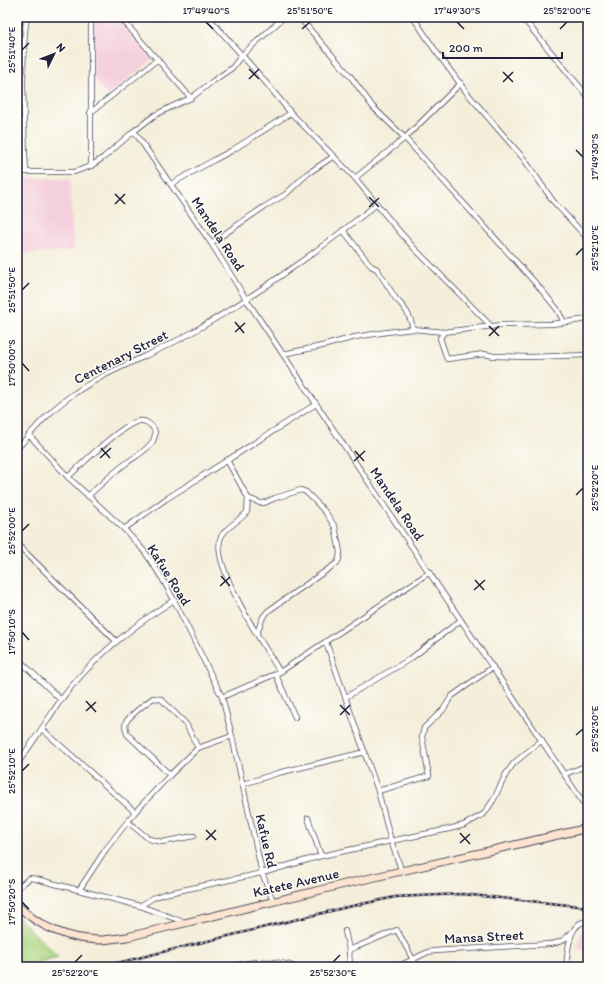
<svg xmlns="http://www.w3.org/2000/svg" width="605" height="984" font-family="Itim,sans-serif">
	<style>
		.built { fill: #f4cfdc }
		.green { fill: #acd47f; stroke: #677b5d }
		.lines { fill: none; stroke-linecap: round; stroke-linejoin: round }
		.street-casing { stroke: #424153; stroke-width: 6 }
		.secondary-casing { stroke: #424153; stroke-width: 9 }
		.street { stroke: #fff; stroke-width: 4.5 }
		.secondary { stroke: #fde4d1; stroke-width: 7 }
		.rail-casing { stroke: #22223b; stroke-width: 2.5 }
		.rail { stroke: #fdfcf7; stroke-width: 1; stroke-dasharray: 3; stroke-linecap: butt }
		.ticks { fill: none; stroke: #22223b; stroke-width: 1.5 }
		.labels { text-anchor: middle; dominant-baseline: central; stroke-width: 3; stroke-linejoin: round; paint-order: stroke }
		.street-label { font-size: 14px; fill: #22223b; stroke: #fdfcf7 }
		.neatline { fill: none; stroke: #22223b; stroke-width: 1.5 }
		.ticks-label { font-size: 10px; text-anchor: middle; fill: #22223b }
	</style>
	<rect width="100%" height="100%" fill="#fdfcf7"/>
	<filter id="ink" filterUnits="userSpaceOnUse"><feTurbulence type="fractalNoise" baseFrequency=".025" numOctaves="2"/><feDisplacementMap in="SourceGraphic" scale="8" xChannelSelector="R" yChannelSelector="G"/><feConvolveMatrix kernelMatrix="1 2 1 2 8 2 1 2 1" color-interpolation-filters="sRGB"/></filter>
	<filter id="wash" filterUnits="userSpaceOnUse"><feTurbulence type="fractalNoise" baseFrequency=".012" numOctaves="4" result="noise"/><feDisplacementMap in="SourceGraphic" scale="16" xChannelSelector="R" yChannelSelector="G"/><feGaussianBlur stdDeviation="0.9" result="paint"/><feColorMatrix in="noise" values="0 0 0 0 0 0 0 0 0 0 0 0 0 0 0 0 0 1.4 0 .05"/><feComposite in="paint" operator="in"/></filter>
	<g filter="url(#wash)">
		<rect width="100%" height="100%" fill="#f4eeda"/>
		<g class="built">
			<polygon points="94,17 116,17 153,59 107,96 94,78"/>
			<polygon points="17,178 70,178 73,251 17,254"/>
			<polygon points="586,925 588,925 588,953 577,948 580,935"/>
		</g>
		<polygon class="green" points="17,916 58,957 17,967"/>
	</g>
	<g filter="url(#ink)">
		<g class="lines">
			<g class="street-casing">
				<g id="street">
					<polyline points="91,17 91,166"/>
					<polyline points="120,17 191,98"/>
					<polyline points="208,17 262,78 291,113 355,178 393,224 414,248 492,327"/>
					<polyline points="299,17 351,77 373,107 405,138 539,287 557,309 564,322"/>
					<polyline points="413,17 435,50 467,93 524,159 553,201 588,239"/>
					<polyline points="522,17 588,97"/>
					<polyline points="90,113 158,59"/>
					<polyline points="134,131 211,243 246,299 588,810"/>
					<polyline points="17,172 74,172 91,166 104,157 134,131 155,115 173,106 191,98 213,81 232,68 242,55 284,17"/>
					<path d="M26,172C24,143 24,114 23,85C23,63 23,39 27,17"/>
					<polyline points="355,178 405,138 461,83"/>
					<polyline points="171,184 214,160 231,151 291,113"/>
					<polyline points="343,230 371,266 377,269 396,299 401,304 407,312 411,321 413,329"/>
					<polyline points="211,243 264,207 286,194 307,174 334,156"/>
					<polyline points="444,332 440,338 447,359 484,354 494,356 530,357 588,355"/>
					<polyline points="283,354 322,346 355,337 387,332 413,329 444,332 501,325 552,324 588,319"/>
					<polyline points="29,435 68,477 124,529 145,552 162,578 174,600 222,697 232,736 262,873 273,901"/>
					<path d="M17,449C35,428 52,408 75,393C111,368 153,355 191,333C256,296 318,251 377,204"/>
					<polyline points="227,460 248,498 260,503 264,503 275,498 301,490 306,492 316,502 326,513 335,527 340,552 339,559 337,563 268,611 263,617 257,633"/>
					<path d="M68,477C82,464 122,424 139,421C145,420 151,424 154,429C156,433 155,437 153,441C147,451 134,457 125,464C112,474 100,485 88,496"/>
					<path d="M248,498L247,512C239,522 226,526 221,537C209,564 265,647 280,672"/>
					<polyline points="124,529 166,499 316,404"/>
					<polyline points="17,544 116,641"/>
					<polyline points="17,658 61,700"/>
					<polyline points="276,675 295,717"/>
					<polyline points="222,697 280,672 430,572"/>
					<polyline points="346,697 410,659 461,620"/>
					<polyline points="42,729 135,812"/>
					<path d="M17,764C32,744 46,722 60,701C91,659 130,628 174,600"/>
					<polyline points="565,774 588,765"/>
					<path d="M170,775L127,734C126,730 124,726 126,722C131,714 145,704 153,698L161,699L186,724L198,748"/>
					<polyline points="243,784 278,773 365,752"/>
					<polyline points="378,791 429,776 422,737 424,728 443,710 452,696 493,667"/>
					<polyline points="308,818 321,856"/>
					<polyline points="128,822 149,839 162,842 194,836"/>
					<polyline points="402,872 391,841 449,829 464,825 484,814 494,799 506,774 514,763 542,740"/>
					<polyline points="17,888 30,878 36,879 140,906 184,922"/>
					<polyline points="79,890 106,849 135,812 170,775 198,748 232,736"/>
					<polyline points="140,906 153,898 164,894 262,873 321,856 391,841 378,791 326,642"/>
					<polyline points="345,931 349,950 350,967"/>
					<polyline points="349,950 397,930 417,967"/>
					<path d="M231,967C251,961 276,959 295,967"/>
					<path d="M397,967L428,952L434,951L549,944C560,943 565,940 572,932"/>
					<path d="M566,967C568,951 568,922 588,921"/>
				</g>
			</g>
			<g class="secondary-casing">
				<path id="secondary" d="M17,905C39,927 68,939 99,940C108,940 118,938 127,937L349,883L588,828"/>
			</g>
			<use href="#street" class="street"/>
			<use href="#secondary" class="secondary"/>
			<g class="rail-casing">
				<polyline id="rail" points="101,967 343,908 395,897 462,894 588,907"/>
			</g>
			<use href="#rail" class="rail"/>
		</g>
	</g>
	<path class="ticks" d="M206,22L213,29M457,22L464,29M302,29L310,22M560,29L567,22M22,50L29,43M249,69L259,79M503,72L513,82M249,79L259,69M503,82L513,72M576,150L583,157M115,194L125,204M369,197L379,207M115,204L125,194M369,207L379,198M576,255L583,248M22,290L29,283M235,322L244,333M489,326L499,336M235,332L245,323M489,336L499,326M22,363L29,371M101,448L110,458M355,451L364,461M100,458L111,448M354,461L365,451M576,495L583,488M22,531L29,524M221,576L230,586M475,580L484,590M220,586L230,577M474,590L485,580M22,632L29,640M86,701L96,712M340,705L350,715M86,711L96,702M340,715L350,705M576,735L583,729M22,771L29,764M206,830L216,840M460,833L470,844M206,840L216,830M460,843L470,834M22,902L29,909M75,962L82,955M333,962L340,955"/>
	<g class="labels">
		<g class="street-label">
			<text transform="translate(218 234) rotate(57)">Mandela Road</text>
			<text transform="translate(121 357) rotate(-27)">Centenary Street</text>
			<text transform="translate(397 504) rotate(56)">Mandela Road</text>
			<text transform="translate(169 575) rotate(58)">Kafue Road</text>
			<text transform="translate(266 841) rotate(77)">Kafue Rd</text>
			<text transform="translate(296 883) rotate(-13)">Katete Avenue</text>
			<text transform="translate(484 937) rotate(-3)">Mansa Street</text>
		</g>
	</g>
	<rect width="605" height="984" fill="none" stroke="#fdfcf7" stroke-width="44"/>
	<g transform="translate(54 54) rotate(47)" stroke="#fdfcf7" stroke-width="3" paint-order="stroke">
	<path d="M0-3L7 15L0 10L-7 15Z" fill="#22223b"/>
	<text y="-6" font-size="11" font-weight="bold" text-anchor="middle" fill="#22223b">N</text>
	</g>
	<path d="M443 52v6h119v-6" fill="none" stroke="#22223b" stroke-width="2"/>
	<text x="449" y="52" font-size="12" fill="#22223b" stroke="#fdfcf7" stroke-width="3" paint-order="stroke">200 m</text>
	<rect x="22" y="22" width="561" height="940" class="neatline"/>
	<g class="ticks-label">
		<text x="206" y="14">17°49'40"S</text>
		<text x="310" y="14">25°51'50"E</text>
		<text x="457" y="14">17°49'30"S</text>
		<text x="567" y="14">25°52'00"E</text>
		<text transform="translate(11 50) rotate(-90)" y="4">25°51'40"E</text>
		<text transform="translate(594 157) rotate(-90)" y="4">17°49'30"S</text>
		<text transform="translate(594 248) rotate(-90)" y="4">25°52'10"E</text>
		<text transform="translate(11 290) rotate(-90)" y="4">25°51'50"E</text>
		<text transform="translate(11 363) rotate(-90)" y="4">17°50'00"S</text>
		<text transform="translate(594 488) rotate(-90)" y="4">25°52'20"E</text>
		<text transform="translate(11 531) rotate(-90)" y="4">25°52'00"E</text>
		<text transform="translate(11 632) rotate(-90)" y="4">17°50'10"S</text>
		<text transform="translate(594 729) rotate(-90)" y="4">25°52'30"E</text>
		<text transform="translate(11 771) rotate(-90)" y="4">25°52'10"E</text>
		<text transform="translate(11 902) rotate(-90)" y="4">17°50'20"S</text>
		<text x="75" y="976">25°52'20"E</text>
		<text x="333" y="976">25°52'30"E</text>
	</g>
</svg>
